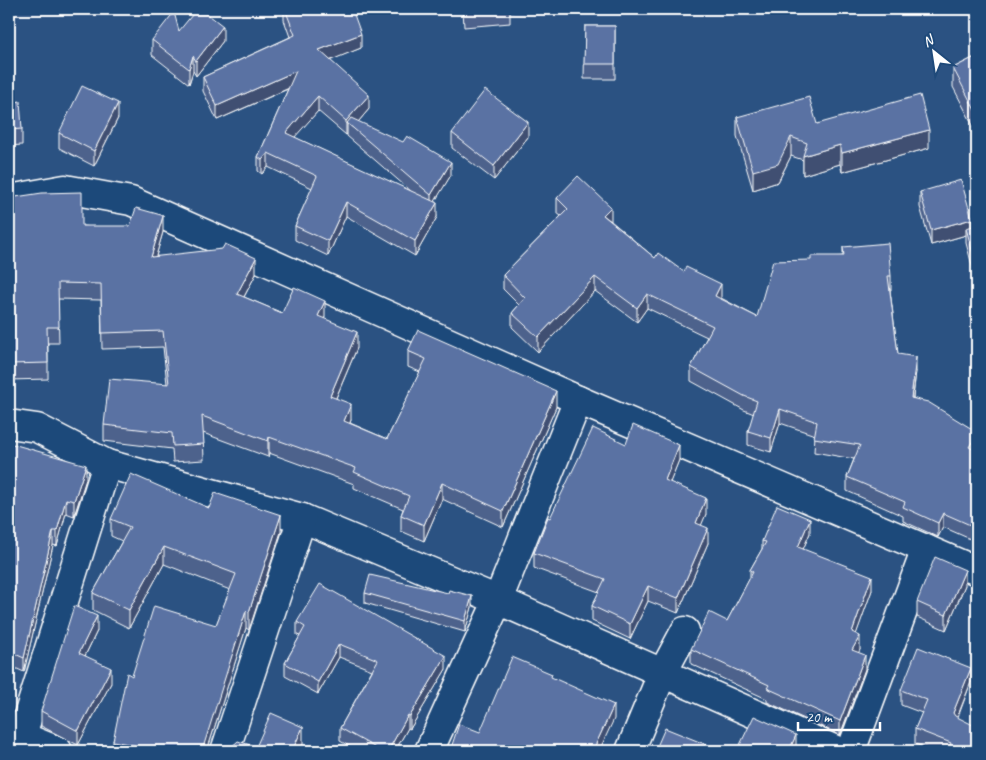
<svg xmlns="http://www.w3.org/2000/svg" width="986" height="760" font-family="Caveat,sans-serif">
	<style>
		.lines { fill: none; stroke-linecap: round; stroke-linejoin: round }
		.minor-casing { stroke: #fff; stroke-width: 31 }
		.minor { stroke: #1f4a7a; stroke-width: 28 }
		.wall { fill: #4d628c; stroke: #fff; fill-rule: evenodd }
		.shaded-wall { fill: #3f5072; stroke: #fff }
		.building { fill: #5a72a3; stroke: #fff }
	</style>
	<rect width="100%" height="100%" fill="#2b5282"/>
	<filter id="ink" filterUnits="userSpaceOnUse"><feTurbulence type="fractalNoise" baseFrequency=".02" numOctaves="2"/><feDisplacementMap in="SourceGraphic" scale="10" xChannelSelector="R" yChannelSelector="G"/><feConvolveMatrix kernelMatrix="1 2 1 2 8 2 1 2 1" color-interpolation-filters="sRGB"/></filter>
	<g filter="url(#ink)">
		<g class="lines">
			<g class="minor-casing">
				<g id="minor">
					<polyline points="9,199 65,189 131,201 578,400 977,571"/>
					<polyline points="9,424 37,428 107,464 302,518 498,600 838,751"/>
					<polyline points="9,731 58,751"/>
					<polyline points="15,751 22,735 107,464"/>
					<polyline points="225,751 302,518"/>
					<polyline points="429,751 498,600 578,400"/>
					<polyline points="630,751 662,674 685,631"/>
					<polyline points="851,751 926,549"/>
				</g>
			</g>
			<use href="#minor" class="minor"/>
		</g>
		<g class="wall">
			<path d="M284,9H352L361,48L330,60L369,109L358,122L451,175L434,202L437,217L415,256L346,216L328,256L295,240V226L312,188L268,167L262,174L258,171V157L288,89L217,120L203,91V77L290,37L284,20ZM318,111L346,135L347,134V136L412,192L294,137Z"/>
			<polygon points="463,9 539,9 510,12 510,23 464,27"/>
			<polygon points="585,26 615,26 615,79 584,79"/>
			<polygon points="179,31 223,41 196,76 193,71 189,84 152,55 152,40"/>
			<polygon points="9,50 16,102 22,129 22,145 9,146"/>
			<polygon points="977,56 977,133 953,87 953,68"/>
			<polygon points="737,117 817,124 929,148 842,172 840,164 803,175 803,160 791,156 778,182 753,190 737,136"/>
			<polygon points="118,118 94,166 59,148 59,133"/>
			<polygon points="452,133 528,137 494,180 452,148"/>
			<polygon points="920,192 972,226 977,225 977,284 966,243 966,235 931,245 920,207"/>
			<polygon points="9,198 82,226 163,232 156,256 256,274 244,297 282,313 325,317 324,319 357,348 336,398 351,420 350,423 387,439 420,372 408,367 408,351 556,407 503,527 442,499 424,541 401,531 401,515 403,509 354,488 354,484 269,453 268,457 203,433 204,460 173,462 172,449 104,441 104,425 167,384 163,347 102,349 101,300 58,299 59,343 48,343 48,379 9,380"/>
			<polygon points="557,198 611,221 655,258 721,298 757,317 811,260 843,256 843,247 891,276 891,290 890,290 898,354 916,371 913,398 977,432 977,448 976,450 977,451 977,542 943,527 938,537 903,521 903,516 847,491 847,477 854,459 814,452 815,435 780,423 771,452 748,445 748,431 754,414 744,410 691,381 691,367 707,337 647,308 637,322 595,291 538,352 512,327 512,313 519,305 503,289 503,275 561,216 557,213"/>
			<polygon points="9,443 86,479 74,516 66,513 57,546 53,545 24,672 15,668 9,682"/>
			<polygon points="626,444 679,460 670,482 706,514 701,525 708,543 678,613 648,601 630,639 592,621 592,606 599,592 534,568 534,553 550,518"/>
			<polygon points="209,508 281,532 249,630 246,628 207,751 113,751 113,741 132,676 216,625 230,590 164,564 129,628 93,610 93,593 122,541 111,536 111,519"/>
			<polygon points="810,533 803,549 872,590 856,634 860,650 858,652 865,669 840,735 767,702 767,699 691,664 691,649 727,621 750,578 750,570 762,549 762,541"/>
			<polygon points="965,585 946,630 917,617 917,602"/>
			<polygon points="365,593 472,607 465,632 365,603"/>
			<polygon points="297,622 446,669 410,729 408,728 395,751 358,751 340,741 340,728 372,670 339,657 318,694 285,676 285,663 300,636 297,635"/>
			<polygon points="97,631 85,656 111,683 78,745 41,726 41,711"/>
			<polygon points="971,682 958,717 977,751 934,751 915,744 915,729 922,713 901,705 901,690"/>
		</g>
		<g class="shaded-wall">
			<polygon points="223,26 223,41 196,76 196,61"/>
			<polygon points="361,34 361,48 319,65 319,50"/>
			<polygon points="193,56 193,71 189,84 189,69"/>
			<polygon points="296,71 296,85 217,120 217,106"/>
			<polygon points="369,95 369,109 353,128 347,123 347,134 346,135 346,121"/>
			<polygon points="318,96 318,111 286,147 286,133"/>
			<polygon points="118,103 118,118 94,166 94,151"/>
			<polygon points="528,122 528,137 494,180 494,166"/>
			<polygon points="929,130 929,148 842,172 842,153"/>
			<polygon points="791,137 791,156 778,182 753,190 753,171"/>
			<polygon points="840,145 840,164 803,175 803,156"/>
			<polygon points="268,153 268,167 262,174 262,160"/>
			<polygon points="451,162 451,175 431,208 431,195"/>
			<polygon points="346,202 346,216 328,256 328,241"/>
			<polygon points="437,203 437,217 415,256 415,241"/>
			<polygon points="611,207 611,221 603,215"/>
			<polygon points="163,216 163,232 151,273 151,257"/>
			<polygon points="972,219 972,234 966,228 966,235 931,245 931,230"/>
			<polygon points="256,258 256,274 237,310 237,294"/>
			<polygon points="595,277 595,291 538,352 538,337"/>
			<polygon points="721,284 721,298 715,310 715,296"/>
			<polygon points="647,294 647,308 637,322 637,308"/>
			<polygon points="325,301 325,317 318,332 318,316"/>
			<polygon points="357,332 357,348 330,412 330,396"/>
			<polygon points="916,357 916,371 911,412 911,398"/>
			<polygon points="556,391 556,407 503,527 503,511"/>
			<polygon points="351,404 351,420 344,437 344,421"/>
			<polygon points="780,409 780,423 771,452 771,438"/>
			<polygon points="977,434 977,448 969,461 969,447"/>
			<polygon points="269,437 269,453 268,457 268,441"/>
			<polygon points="679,445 679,460 665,495 665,480"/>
			<polygon points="86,465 86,479 74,516 74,501"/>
			<polygon points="442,483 442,499 424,541 424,525"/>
			<polygon points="706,498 706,514 696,538 696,523"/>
			<polygon points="66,499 66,513 57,546 57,531"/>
			<polygon points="943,513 943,527 938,537 938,523"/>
			<polygon points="281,515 281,532 249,630 249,612"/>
			<polygon points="810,519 810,533 798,561 798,547"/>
			<polygon points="708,528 708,543 678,613 678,598"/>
			<polygon points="53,531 53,545 24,672 24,658"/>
			<polygon points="164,547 164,564 129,628 129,610"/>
			<polygon points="965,570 965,585 946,630 946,615"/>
			<polygon points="872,576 872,590 852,646 852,632"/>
			<polygon points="648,586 648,601 630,639 630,624"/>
			<polygon points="472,596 472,607 465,632 465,621"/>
			<polygon points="246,611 246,628 207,751 201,751"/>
			<polygon points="97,616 97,631 79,668 79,653"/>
			<polygon points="860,636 860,650 852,664 852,650"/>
			<polygon points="339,644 339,657 318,694 318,682"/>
			<polygon points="15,654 15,668 9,682 9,667"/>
			<polygon points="865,655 865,669 840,735 840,721"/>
			<polygon points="446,656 446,669 410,729 410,716"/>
			<polygon points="111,668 111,683 78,745 78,731"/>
			<polygon points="971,668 971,682 953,728 953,713"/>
			<polygon points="614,705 614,719 599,751 595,746"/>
			<polygon points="408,715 408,728 395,751 388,751"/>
			<polygon points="303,727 303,744 300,751 292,751"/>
			<polygon points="796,735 796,751 789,751"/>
		</g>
		<g class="building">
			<polygon points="197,9 201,9 223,26 196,61 193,56 189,69 152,40 174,12 179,31"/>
			<polygon points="285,9 352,9 361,34 319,50 369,95 346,121 318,96 286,133 437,203 415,241 346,202 328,241 295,226 317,176 268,153 262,160 258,157 296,71 217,106 203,77 295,35"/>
			<polygon points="464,9 507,9 464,12"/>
			<polygon points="585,26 615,26 615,64 584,64"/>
			<polygon points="11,49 16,102 20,101 22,129 9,130 9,50"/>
			<polygon points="977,56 977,114 953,68"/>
			<polygon points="82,86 118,103 94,151 59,133"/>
			<polygon points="485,90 528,122 494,166 452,133"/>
			<polygon points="920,95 929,130 842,153 840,145 803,156 807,143 791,137 778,164 753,171 737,117 809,97 817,124"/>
			<polygon points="351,118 403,142 407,136 451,162 431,195 347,123"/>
			<polygon points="578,176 611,207 603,215 655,258 658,253 684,272 686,267 721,284 715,296 757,317 773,261 811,260 811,256 844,256 843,247 888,243 891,276 888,276 898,354 916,357 911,398 928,402 977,432 977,434 969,447 977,451 977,528 943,513 938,523 903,507 905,502 847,477 860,445 814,438 817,422 780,409 771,438 748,431 757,401 744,396 691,367 713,326 647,294 637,308 595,277 538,337 512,313 525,298 503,275 568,209 557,198"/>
			<polygon points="961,180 972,219 931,230 920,192"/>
			<polygon points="82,192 82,226 130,226 136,208 161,215 163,216 151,257 222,249 225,244 256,258 237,294 282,313 294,287 325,301 318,316 357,332 330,396 351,404 344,421 387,439 426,359 408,351 418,330 556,391 503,511 442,483 424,525 401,515 409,496 354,472 356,468 269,437 268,441 202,416 204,444 173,446 172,433 104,425 109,379 169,384 163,331 102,333 101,284 58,283 59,327 47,327 48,363 9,364 9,198 42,193"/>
			<polygon points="977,225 977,269 966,228"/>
			<polygon points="633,425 679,445 665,480 706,498 696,523 708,528 678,598 648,586 630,624 592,606 605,579 534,553 548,517 550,518 593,428 626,444"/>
			<polygon points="9,443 86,465 74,501 66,499 57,531 53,531 24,658 15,654 9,667"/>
			<polygon points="131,474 209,508 215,493 281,515 249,612 246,611 202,751 147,751 148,748 113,741 127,673 132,676 154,606 216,625 236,574 164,547 129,610 93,593 130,527 111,519"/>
			<polygon points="777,505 810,519 798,547 872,576 852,632 860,636 852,650 865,655 840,721 767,688 769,685 691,649 709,612 727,621 753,572 750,570 766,542 762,541"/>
			<polygon points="935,557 965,570 946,615 917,602"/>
			<polygon points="370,575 448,593 449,590 472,596 465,621 365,593"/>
			<polygon points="320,584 446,656 410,716 408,715 388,751 381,751 340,728 378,660 339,644 318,682 285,663 305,627 297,622"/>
			<polygon points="74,606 97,616 79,653 111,668 78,731 41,711"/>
			<polygon points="918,647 971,668 953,713 955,716 977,727 977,751 947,751 951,743 915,729 927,700 901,690"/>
			<polygon points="512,657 552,674 551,677 614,705 595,746 605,751 450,751 459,724 480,732"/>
			<polygon points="271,713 303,727 292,751 219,751 221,748 229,749 238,741 256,747"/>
			<polygon points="754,716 796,735 789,751 737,751"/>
			<polygon points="665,728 722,751 655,751"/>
		</g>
	</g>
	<rect width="986" height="760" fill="none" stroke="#1f4a7a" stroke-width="30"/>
	<rect x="15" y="15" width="956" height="730" fill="none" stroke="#fff" stroke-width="2" filter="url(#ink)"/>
	<g transform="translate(934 52) rotate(330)" stroke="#1f4a7a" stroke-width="4" paint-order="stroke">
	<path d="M0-4L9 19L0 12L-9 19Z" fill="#ffffff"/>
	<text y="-8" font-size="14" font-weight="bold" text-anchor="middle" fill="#ffffff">N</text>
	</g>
	<path d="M798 722v8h82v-8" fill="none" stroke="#ffffff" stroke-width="2.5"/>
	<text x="806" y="722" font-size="15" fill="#ffffff" stroke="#1f4a7a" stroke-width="4" paint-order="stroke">20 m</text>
</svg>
